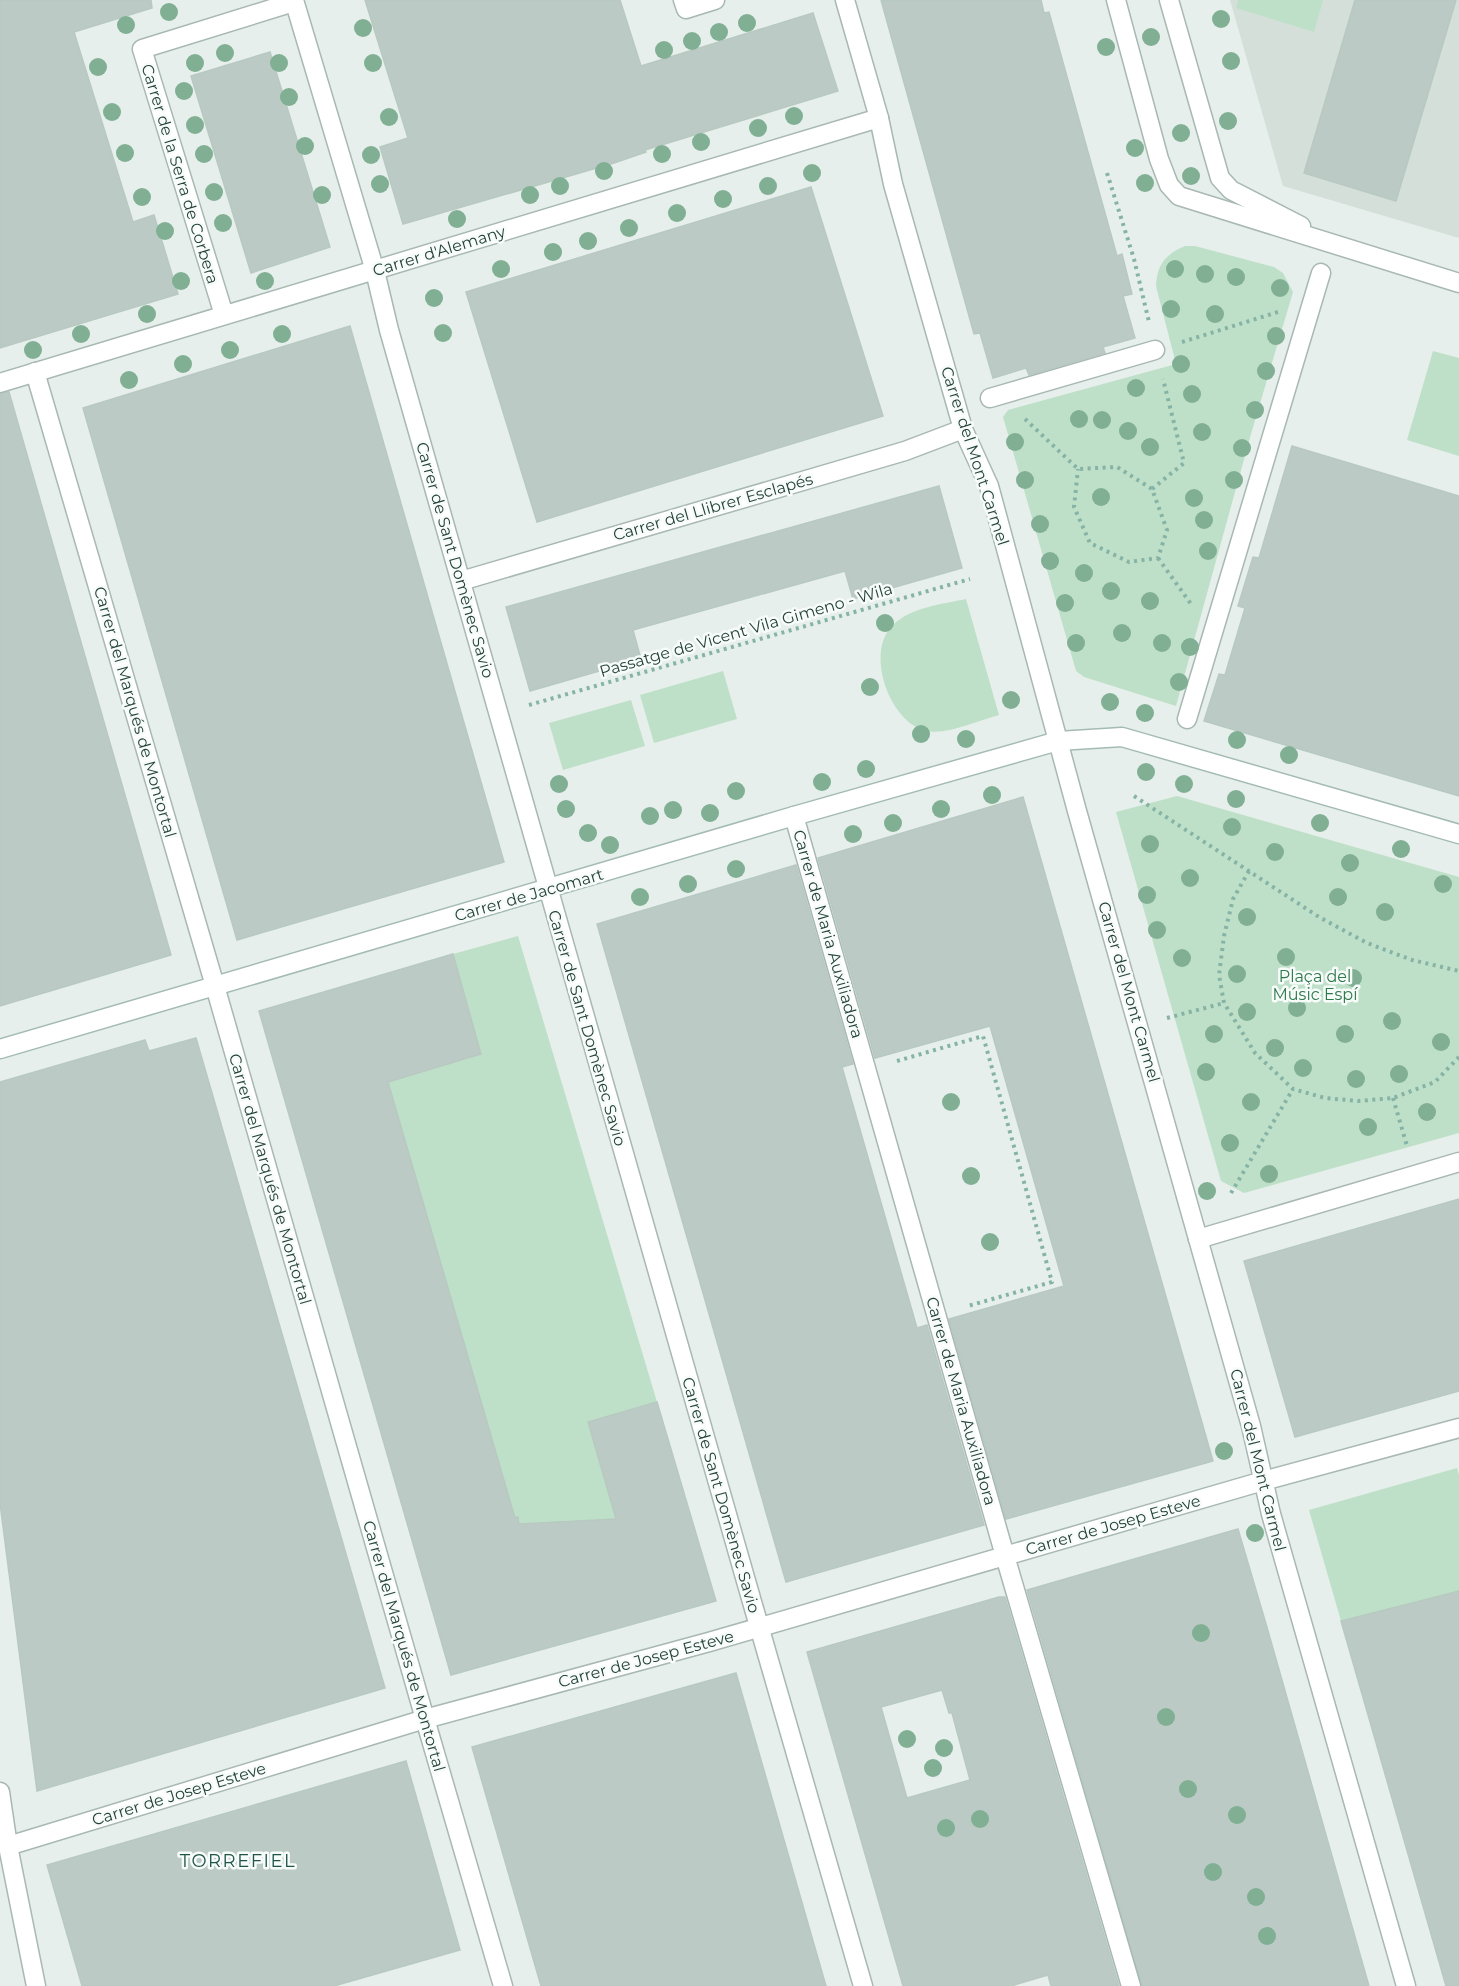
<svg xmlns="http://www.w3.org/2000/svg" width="1459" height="1986" font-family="Montserrat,sans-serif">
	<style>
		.built { fill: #d4dfda }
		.green { fill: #bfe0c8 }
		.building { fill: #bbcac4; stroke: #b8c9c2; stroke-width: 1.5; fill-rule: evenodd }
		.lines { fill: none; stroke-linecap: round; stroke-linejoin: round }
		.street-casing { stroke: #a8b8b2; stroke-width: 21 }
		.secondary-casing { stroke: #a4bbb3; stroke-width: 21 }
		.path { stroke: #86b3a5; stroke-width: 4; stroke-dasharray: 3 4.5; stroke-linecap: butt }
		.street { stroke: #fff; stroke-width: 18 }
		.secondary { stroke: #fff; stroke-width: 18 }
		.tree { fill: #80af93 }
		.labels { text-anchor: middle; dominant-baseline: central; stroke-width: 5; stroke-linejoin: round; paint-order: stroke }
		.street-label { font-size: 16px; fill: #24423a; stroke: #f7fbf9 }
		.park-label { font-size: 16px; fill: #2d7a4b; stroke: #f7fbf9 }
		.neighbourhood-label { font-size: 18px; letter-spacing: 1.5px; fill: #1f5548; stroke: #f7fbf9 }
	</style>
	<rect width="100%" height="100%" fill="#e6efeb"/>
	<polygon class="built" points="1230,0 1459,0 1459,238 1283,186"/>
	<g class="green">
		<polygon points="1238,0 1323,0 1314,32 1236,8"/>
		<path d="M1185,246H1195L1274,267L1283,273L1293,292L1251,434L1176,706L1084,677L1076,671L1003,417L1008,410L1176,364L1156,286C1157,264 1166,254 1185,246Z"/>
		<polygon points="1433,351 1459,358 1459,456 1407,440"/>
		<path d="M966,599L999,715C980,720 947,735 927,731C890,724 864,652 893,625C911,607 943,604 966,599Z"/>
		<polygon points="723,671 737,719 654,743 640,695"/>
		<polygon points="631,700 645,746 563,770 549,723"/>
		<polygon points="1177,796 1459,877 1459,1133 1244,1193 1221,1181 1116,812"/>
		<polygon points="518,936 657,1402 588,1422 625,1550 591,1521 519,1524 518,1517 508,1519 388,1082 481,1054 453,954"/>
		<polygon points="1457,1468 1459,1475 1459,1591 1341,1621 1309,1510"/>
	</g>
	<g class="building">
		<polygon points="0,0 151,0 152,8 74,32 133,222 154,215 178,294 0,348"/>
		<polygon points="365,0 620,0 641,66 813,13 838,91 645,150 646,152 614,163 403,224 380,147 408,138"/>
		<polygon points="881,0 1041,0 1044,13 1049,12 1117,256 1122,254 1132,294 1123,296 1135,338 1103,347 1105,353 1029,375 1026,368 993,378 980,333 974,334"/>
		<polygon points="1355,0 1456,0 1396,201 1304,173"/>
		<polygon points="270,52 330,247 251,273 191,76"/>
		<polygon points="811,187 883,416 537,522 466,292"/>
		<polygon points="350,326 504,862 237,940 83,408"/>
		<polygon points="9,392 171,955 0,1006 0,394"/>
		<polygon points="1292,446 1459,496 1459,796 1204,721 1219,674 1225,675 1245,608 1238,606 1253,557 1259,558"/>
		<polygon points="939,486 962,568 853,599 845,571 633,630 641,659 530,691 506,607"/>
		<polygon points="1023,797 1213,1461 1006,1519 949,1319 1064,1286 990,1026 875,1058 818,858"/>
		<polygon points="796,865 853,1064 842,1067 917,1328 927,1325 984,1525 786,1582 597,924"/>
		<polygon points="453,954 481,1054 388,1082 515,1518 518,1517 519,1524 616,1519 588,1422 657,1402 716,1601 451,1675 259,1011"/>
		<polygon points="196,1038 385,1688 37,1791 0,1503 0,1082 145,1040 149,1051"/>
		<polygon points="1459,1199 1459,1391 1295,1437 1244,1261"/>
		<polygon points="1238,1529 1266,1624 1369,1986 1142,1986 1027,1590"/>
		<polygon points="1459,1591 1459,1986 1446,1986 1341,1621"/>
		<path d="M999,1597H1005L1119,1986H1051L1048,1975L1011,1986H903L807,1652ZM942,1690L949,1713H952L970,1780L907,1798L881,1707Z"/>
		<polygon points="736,1673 826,1986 541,1986 472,1747"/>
		<polygon points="406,1761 460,1950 334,1986 82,1986 47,1865"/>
	</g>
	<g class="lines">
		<g class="street-casing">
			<g id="street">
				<polyline points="294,0 375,271 389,330 746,1581 863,1986"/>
				<polyline points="683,0 686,9 715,0"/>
				<polyline points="845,0 879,118 893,184 963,429 989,486 1077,811 1251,1426 1271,1514 1406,1986"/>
				<polyline points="1116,0 1159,159 1169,185 1179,196 1459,283"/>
				<polyline points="1169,0 1220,178 1231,190 1301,226"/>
				<polyline points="224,315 142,49 294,2"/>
				<polyline points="35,372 215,986 425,1719 503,1986"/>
				<polyline points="0,383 879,118"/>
				<polyline points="990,398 1155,350"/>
				<polyline points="461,581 905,451 963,429"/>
				<polyline points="1187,719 1321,273"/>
				<polyline points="794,816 1005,1556 1131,1986"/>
				<polyline points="1198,1239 1459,1162"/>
				<polyline points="0,1792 8,1846 36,1986"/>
				<polyline points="8,1846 425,1719 709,1642 1263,1481 1459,1428"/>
			</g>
		</g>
		<g class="secondary-casing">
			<polyline id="secondary" points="0,1049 794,816 1058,741 1122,737 1459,834"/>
		</g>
		<g class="path">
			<polyline points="1107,173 1134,259 1149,322"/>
			<polyline points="1182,342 1278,312"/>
			<polyline points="1025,419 1078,469 1117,467 1152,489 1167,530 1158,558 1129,562 1090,543 1074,507 1078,469"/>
			<polyline points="1152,489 1184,463 1163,379"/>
			<polyline points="1158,558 1191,604"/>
			<polyline points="529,705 970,579"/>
			<polyline points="1134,796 1319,917 1367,943 1412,960 1459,971"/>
			<polyline points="1249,871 1233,899 1224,936 1219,975 1224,1003 1255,1053 1293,1089 1325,1098 1358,1101 1393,1098 1435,1082 1459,1057"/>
			<polyline points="1167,1018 1224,1003"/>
			<polyline points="897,1061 983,1036 1052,1282 968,1306"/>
			<polyline points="1393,1098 1407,1146"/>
			<polyline points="1231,1193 1293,1089"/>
		</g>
		<use href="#street" class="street"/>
		<use href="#secondary" class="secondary"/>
	</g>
	<g class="tree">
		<circle cx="169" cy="12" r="9"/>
		<circle cx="1221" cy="19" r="9"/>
		<circle cx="747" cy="23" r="9"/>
		<circle cx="126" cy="25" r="9"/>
		<circle cx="363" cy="28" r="9"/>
		<circle cx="719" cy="32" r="9"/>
		<circle cx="1151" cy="37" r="9"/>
		<circle cx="692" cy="41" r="9"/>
		<circle cx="1106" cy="47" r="9"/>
		<circle cx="664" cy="50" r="9"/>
		<circle cx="225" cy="53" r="9"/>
		<circle cx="1231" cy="61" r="9"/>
		<circle cx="195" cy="63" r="9"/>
		<circle cx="279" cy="63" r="9"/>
		<circle cx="373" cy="63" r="9"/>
		<circle cx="98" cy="67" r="9"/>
		<circle cx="184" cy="91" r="9"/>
		<circle cx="289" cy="97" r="9"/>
		<circle cx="112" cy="112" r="9"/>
		<circle cx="794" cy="116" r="9"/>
		<circle cx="389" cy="117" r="9"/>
		<circle cx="1228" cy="121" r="9"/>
		<circle cx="195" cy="125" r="9"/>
		<circle cx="758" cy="128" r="9"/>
		<circle cx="1181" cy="133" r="9"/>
		<circle cx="701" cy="142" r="9"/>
		<circle cx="305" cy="146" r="9"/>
		<circle cx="1135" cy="148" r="9"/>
		<circle cx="125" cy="153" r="9"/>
		<circle cx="204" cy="154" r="9"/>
		<circle cx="662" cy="154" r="9"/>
		<circle cx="371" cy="155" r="9"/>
		<circle cx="604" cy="171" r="9"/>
		<circle cx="812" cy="173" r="9"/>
		<circle cx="1191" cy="176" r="9"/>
		<circle cx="1145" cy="183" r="9"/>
		<circle cx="380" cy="184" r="9"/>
		<circle cx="560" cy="186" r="9"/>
		<circle cx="768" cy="186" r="9"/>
		<circle cx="214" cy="192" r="9"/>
		<circle cx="322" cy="195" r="9"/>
		<circle cx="530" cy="195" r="9"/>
		<circle cx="142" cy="197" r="9"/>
		<circle cx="723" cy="199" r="9"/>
		<circle cx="677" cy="213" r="9"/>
		<circle cx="457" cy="219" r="9"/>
		<circle cx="223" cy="223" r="9"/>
		<circle cx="629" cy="228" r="9"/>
		<circle cx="165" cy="231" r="9"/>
		<circle cx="588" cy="241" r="9"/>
		<circle cx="553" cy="252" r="9"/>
		<circle cx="501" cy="269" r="9"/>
		<circle cx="1175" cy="269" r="9"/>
		<circle cx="1205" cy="274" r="9"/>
		<circle cx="1236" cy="277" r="9"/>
		<circle cx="181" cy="281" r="9"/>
		<circle cx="265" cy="281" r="9"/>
		<circle cx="1280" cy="288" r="9"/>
		<circle cx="434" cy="298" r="9"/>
		<circle cx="1171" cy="309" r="9"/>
		<circle cx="147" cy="314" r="9"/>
		<circle cx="1215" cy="314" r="9"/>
		<circle cx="443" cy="333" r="9"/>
		<circle cx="81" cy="334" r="9"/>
		<circle cx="282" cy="334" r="9"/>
		<circle cx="1276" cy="336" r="9"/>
		<circle cx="33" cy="350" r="9"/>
		<circle cx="230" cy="350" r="9"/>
		<circle cx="183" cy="364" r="9"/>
		<circle cx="1181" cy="364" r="9"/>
		<circle cx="1266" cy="371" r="9"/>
		<circle cx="129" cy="380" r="9"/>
		<circle cx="1136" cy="388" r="9"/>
		<circle cx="1192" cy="394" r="9"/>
		<circle cx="1255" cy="410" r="9"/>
		<circle cx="1079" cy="419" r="9"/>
		<circle cx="1102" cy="420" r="9"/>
		<circle cx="1128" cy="431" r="9"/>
		<circle cx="1202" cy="432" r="9"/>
		<circle cx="1015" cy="442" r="9"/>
		<circle cx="1150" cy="447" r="9"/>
		<circle cx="1242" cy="448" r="9"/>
		<circle cx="1025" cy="480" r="9"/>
		<circle cx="1234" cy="480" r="9"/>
		<circle cx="1101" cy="497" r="9"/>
		<circle cx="1194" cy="498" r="9"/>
		<circle cx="1204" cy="520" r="9"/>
		<circle cx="1040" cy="524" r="9"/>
		<circle cx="1208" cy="551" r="9"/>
		<circle cx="1050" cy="561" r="9"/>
		<circle cx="1084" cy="573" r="9"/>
		<circle cx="1111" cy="591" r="9"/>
		<circle cx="1150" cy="601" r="9"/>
		<circle cx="1065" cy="603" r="9"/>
		<circle cx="885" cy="623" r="9"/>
		<circle cx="1122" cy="633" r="9"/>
		<circle cx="1076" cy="643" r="9"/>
		<circle cx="1162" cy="643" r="9"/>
		<circle cx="1190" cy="647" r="9"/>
		<circle cx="1179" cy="682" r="9"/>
		<circle cx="870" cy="687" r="9"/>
		<circle cx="1011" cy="700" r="9"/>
		<circle cx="1110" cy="702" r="9"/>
		<circle cx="1145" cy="713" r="9"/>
		<circle cx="921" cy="734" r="9"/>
		<circle cx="966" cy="739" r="9"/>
		<circle cx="1237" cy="740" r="9"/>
		<circle cx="1289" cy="755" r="9"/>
		<circle cx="866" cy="769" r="9"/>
		<circle cx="1146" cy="772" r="9"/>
		<circle cx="822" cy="782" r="9"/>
		<circle cx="559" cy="784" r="9"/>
		<circle cx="1184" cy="784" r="9"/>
		<circle cx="736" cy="791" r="9"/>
		<circle cx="992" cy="795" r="9"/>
		<circle cx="1236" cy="799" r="9"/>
		<circle cx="566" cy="809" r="9"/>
		<circle cx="941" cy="809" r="9"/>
		<circle cx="673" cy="810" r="9"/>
		<circle cx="710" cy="813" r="9"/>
		<circle cx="650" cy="816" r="9"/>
		<circle cx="893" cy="823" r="9"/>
		<circle cx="1320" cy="823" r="9"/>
		<circle cx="1232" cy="827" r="9"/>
		<circle cx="588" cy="833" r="9"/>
		<circle cx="853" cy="834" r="9"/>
		<circle cx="1150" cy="844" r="9"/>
		<circle cx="610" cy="845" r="9"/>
		<circle cx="1401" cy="849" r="9"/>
		<circle cx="1275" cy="852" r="9"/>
		<circle cx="1350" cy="863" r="9"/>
		<circle cx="736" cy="869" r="9"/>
		<circle cx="1190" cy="878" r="9"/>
		<circle cx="688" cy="884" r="9"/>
		<circle cx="1443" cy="884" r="9"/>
		<circle cx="1147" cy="895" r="9"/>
		<circle cx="640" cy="897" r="9"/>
		<circle cx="1338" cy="897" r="9"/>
		<circle cx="1385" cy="912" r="9"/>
		<circle cx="1247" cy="917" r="9"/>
		<circle cx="1157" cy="930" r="9"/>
		<circle cx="1286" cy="957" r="9"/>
		<circle cx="1182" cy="958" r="9"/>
		<circle cx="1237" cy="974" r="9"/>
		<circle cx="1353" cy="978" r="9"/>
		<circle cx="1297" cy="1008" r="9"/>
		<circle cx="1247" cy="1012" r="9"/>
		<circle cx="1392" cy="1021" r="9"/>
		<circle cx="1214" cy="1034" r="9"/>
		<circle cx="1345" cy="1034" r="9"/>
		<circle cx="1441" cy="1042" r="9"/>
		<circle cx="1275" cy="1048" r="9"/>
		<circle cx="1303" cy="1068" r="9"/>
		<circle cx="1206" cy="1072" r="9"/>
		<circle cx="1399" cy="1074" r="9"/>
		<circle cx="1356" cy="1079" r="9"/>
		<circle cx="951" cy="1102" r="9"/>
		<circle cx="1251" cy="1102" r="9"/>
		<circle cx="1427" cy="1112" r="9"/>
		<circle cx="1368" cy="1127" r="9"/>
		<circle cx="1230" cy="1143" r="9"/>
		<circle cx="1269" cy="1174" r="9"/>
		<circle cx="971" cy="1176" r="9"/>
		<circle cx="1207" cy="1191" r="9"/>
		<circle cx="990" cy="1242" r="9"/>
		<circle cx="1224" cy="1451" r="9"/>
		<circle cx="1255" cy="1533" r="9"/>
		<circle cx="1201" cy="1633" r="9"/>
		<circle cx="1166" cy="1717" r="9"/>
		<circle cx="907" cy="1739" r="9"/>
		<circle cx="944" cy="1748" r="9"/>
		<circle cx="933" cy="1768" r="9"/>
		<circle cx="1188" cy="1789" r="9"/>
		<circle cx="1237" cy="1815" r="9"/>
		<circle cx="980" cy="1819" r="9"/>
		<circle cx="946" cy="1828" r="9"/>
		<circle cx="1213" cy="1872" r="9"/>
		<circle cx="1256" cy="1897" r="9"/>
		<circle cx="1267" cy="1936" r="9"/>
	</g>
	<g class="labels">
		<g class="street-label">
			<text transform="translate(180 174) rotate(73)">Carrer de la Serra de Corbera</text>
			<text transform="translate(439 251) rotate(-17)">Carrer d'Alemany</text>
			<text transform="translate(975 456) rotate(72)">Carrer del Mont Carmel</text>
			<text transform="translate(713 507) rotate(-16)">Carrer del Llibrer Esclapés</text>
			<text transform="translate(455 560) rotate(74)">Carrer de Sant Domènec Savio</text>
			<text transform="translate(746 630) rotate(-16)">Passatge de Vicent Vila Gimeno - Wila</text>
			<text transform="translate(135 712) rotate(74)">Carrer del Marqués de Montortal</text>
			<text transform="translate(529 895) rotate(-16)">Carrer de Jacomart</text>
			<text transform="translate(828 934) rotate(74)">Carrer de Maria Auxiliadora</text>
			<text transform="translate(1129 992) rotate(74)">Carrer del Mont Carmel</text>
			<text transform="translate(587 1028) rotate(74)">Carrer de Sant Domènec Savio</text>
			<text transform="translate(270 1179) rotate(74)">Carrer del Marqués de Montortal</text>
			<text transform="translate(961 1401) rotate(74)">Carrer de Maria Auxiliadora</text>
			<text transform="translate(1258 1460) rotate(76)">Carrer del Mont Carmel</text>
			<text transform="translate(721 1495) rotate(74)">Carrer de Sant Domènec Savio</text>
			<text transform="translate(1113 1525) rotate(-16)">Carrer de Josep Esteve</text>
			<text transform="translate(404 1646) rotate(74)">Carrer del Marqués de Montortal</text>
			<text transform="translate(646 1659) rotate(-15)">Carrer de Josep Esteve</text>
			<text transform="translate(179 1794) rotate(-17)">Carrer de Josep Esteve</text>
		</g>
		<g class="park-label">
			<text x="1315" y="976">Plaça del<tspan x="1315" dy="18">Músic Espí</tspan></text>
		</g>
		<g class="neighbourhood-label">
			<text x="238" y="1861">TORREFIEL</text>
		</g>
	</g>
</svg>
